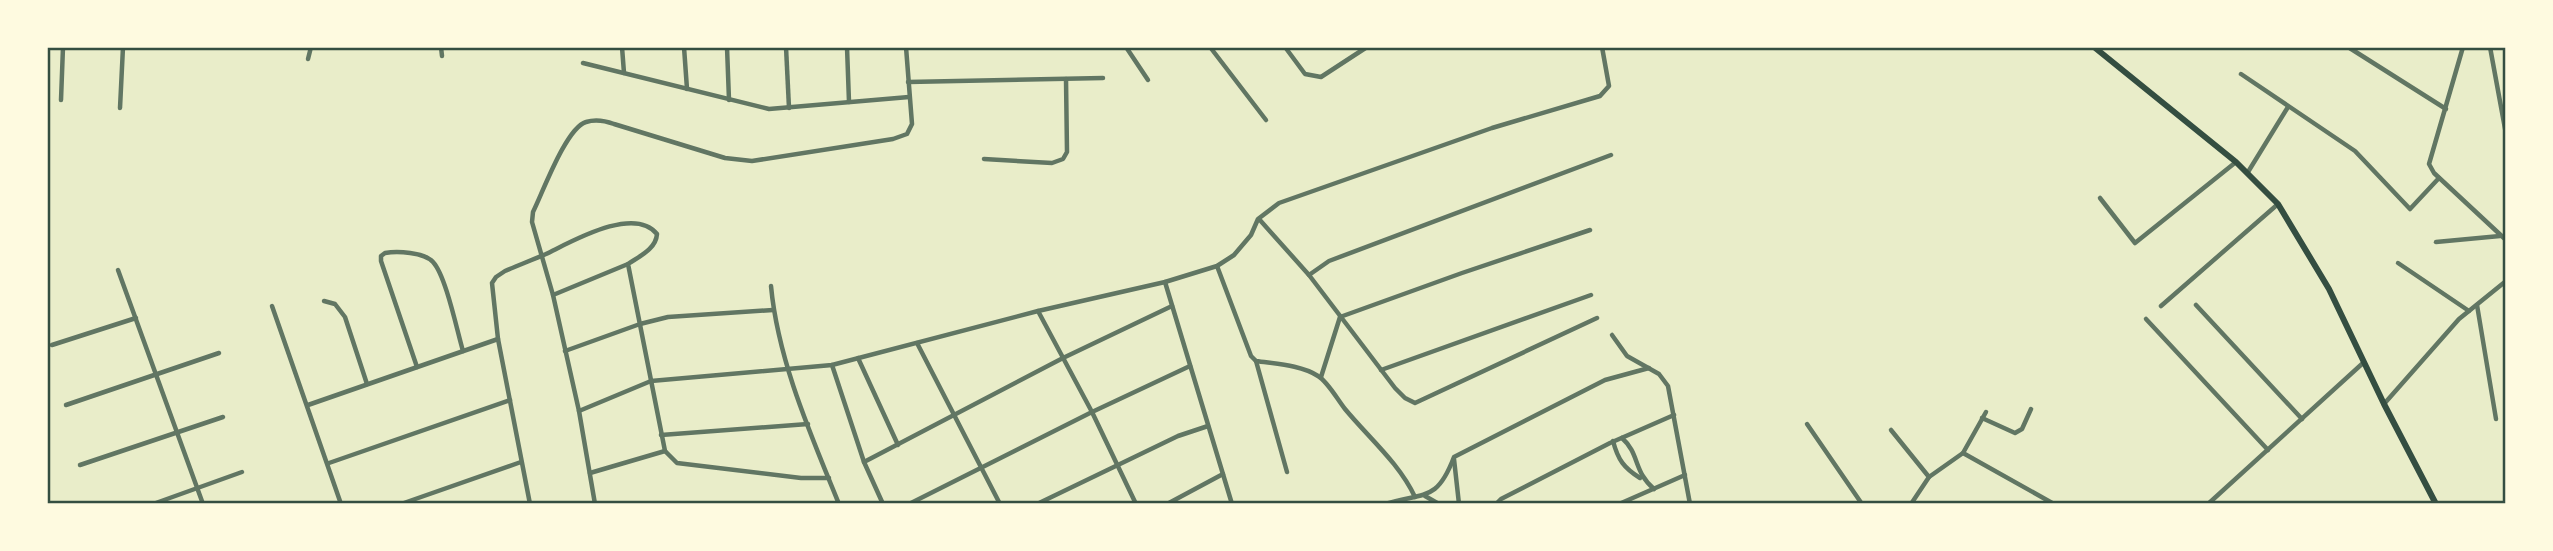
<svg xmlns="http://www.w3.org/2000/svg" width="2553" height="551" font-family="'Fira Sans',sans-serif">
	<style>
		.lines { fill: none; stroke-linecap: round; stroke-linejoin: round }
		.minor { stroke: #617663; stroke-width: 4.5 }
		.secondary { stroke: #344e41; stroke-width: 6 }
		.neatline { fill: none; stroke: #344e41; stroke-width: 2.5 }
	</style>
	<rect width="100%" height="100%" fill="#e9edc9"/>
	<g class="lines">
		<g class="minor">
			<polyline points="441,47 442,56"/>
			<polyline points="622,47 624,73"/>
			<polyline points="684,47 687,89"/>
			<polyline points="727,47 729,100"/>
			<polyline points="786,47 789,108"/>
			<polyline points="847,47 849,102"/>
			<polyline points="1126,47 1148,80"/>
			<polyline points="1210,47 1266,120"/>
			<polyline points="1285,47 1305,74 1321,77 1367,47"/>
			<polyline points="2348,47 2446,109"/>
			<polyline points="2463,47 2429,164 2434,173 2506,240"/>
			<polyline points="2490,47 2506,134"/>
			<polyline points="308,59 311,47"/>
			<polyline points="583,63 769,109 909,97"/>
			<polyline points="2241,74 2355,151 2410,209 2439,178"/>
			<polyline points="908,82 1103,78"/>
			<polyline points="61,100 63,47"/>
			<polyline points="120,108 123,47"/>
			<polyline points="984,159 1052,163 1063,159 1067,152 1066,79"/>
			<polyline points="2248,172 2288,107"/>
			<polyline points="2100,198 2135,243 2236,162"/>
			<polyline points="1259,219 1309,275 1395,388 1405,398 1415,403 1597,318"/>
			<polyline points="2436,242 2500,236"/>
			<polyline points="2398,263 2469,311"/>
			<path d="M1217,266L1251,356L1256,361C1276,364 1301,365 1318,376C1328,382 1337,399 1345,409C1369,438 1399,463 1415,497"/>
			<polyline points="118,270 203,504"/>
			<polyline points="1309,275 1329,261 1611,155"/>
			<polyline points="1165,282 1232,504"/>
			<path d="M771,286C778,361 811,435 839,504"/>
			<polyline points="553,295 628,264"/>
			<polyline points="324,301 335,304 345,317 367,384"/>
			<polyline points="2196,305 2302,419"/>
			<polyline points="2477,305 2496,419"/>
			<polyline points="272,306 341,504"/>
			<polyline points="2161,306 2278,204"/>
			<polyline points="1038,311 1092,412 1136,504"/>
			<polyline points="2146,319 2268,450"/>
			<polyline points="1612,335 1627,356 1659,374 1668,386 1690,504"/>
			<polyline points="917,343 1000,504"/>
			<polyline points="52,345 136,318"/>
			<polyline points="565,351 640,324 668,317 773,310"/>
			<polyline points="858,358 898,445"/>
			<polyline points="1256,361 1287,472"/>
			<polyline points="832,365 864,462 883,504"/>
			<path d="M417,367L381,261V256L385,253C397,251 424,252 433,262C446,276 457,331 463,351"/>
			<polyline points="1381,370 1591,295"/>
			<polyline points="1321,377 1340,317 1462,273 1590,230"/>
			<polyline points="2384,404 2459,319 2506,281"/>
			<polyline points="66,405 219,353"/>
			<polyline points="308,405 498,339"/>
			<polyline points="579,411 651,381 832,365 1038,311 1165,282 1217,266 1234,255 1251,235 1258,219 1279,203 1492,128 1600,96 1609,86 1602,47"/>
			<polyline points="1982,418 2015,433 2022,429 2031,409"/>
			<polyline points="1807,424 1862,504"/>
			<polyline points="1891,430 1929,477"/>
			<polyline points="661,435 808,424"/>
			<path d="M1622,438C1640,454 1633,471 1654,489"/>
			<path d="M1613,441C1618,460 1624,468 1640,478"/>
			<polyline points="1963,453 2054,504"/>
			<polyline points="1454,459 1459,504"/>
			<polyline points="864,462 1063,358 1172,306"/>
			<polyline points="329,463 510,400"/>
			<polyline points="80,465 223,417"/>
			<polyline points="590,473 665,451 677,463 801,478 829,478"/>
			<polyline points="1425,496 1439,504"/>
			<polyline points="153,504 242,472"/>
			<polyline points="401,504 521,462"/>
			<path d="M530,504L498,339L492,283L496,277L505,271C519,265 532,260 546,254C571,242 634,205 657,234C656,249 640,256 628,264L665,451"/>
			<path d="M595,504L579,411L553,295L532,222L533,212C543,192 566,128 586,122C595,119 606,121 614,124L725,158L752,161L893,139L907,134L912,124L906,47"/>
			<polyline points="909,504 1092,412 1190,366"/>
			<polyline points="1037,504 1178,436 1208,426"/>
			<polyline points="1167,504 1223,474"/>
			<path d="M1385,504C1425,492 1437,502 1454,457L1605,380L1649,368"/>
			<polyline points="1496,504 1501,499 1610,443 1674,415"/>
			<polyline points="1619,504 1685,475"/>
			<polyline points="1911,504 1929,477 1963,453 1986,412"/>
			<polyline points="2208,504 2363,363"/>
		</g>
		<polyline class="secondary" points="2094,47 2236,162 2278,204 2329,289 2384,404 2436,504"/>
	</g>
	<rect width="2553" height="551" fill="none" stroke="#fefae0" stroke-width="98"/>
	<rect x="49" y="49" width="2455" height="453" class="neatline"/>
</svg>
